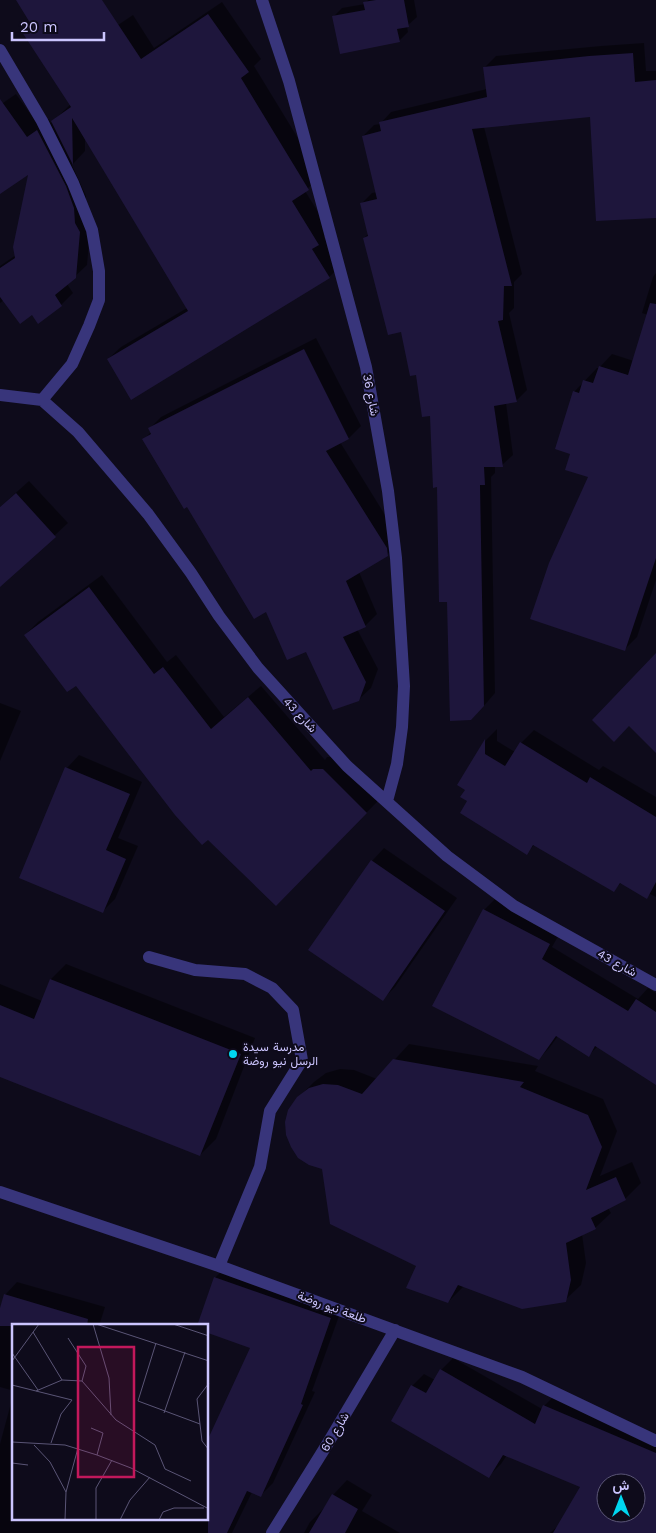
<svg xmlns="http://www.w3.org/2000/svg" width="656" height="1533" font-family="'Work Sans',Vazirmatn,sans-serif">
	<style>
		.shadow { fill: #0007; fill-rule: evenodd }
		.building { fill: #1e163c; fill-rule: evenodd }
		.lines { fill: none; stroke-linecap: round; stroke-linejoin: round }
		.minor { stroke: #38357b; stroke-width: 12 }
		.poi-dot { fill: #00d6f0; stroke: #0e0b1b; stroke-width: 2 }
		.labels { text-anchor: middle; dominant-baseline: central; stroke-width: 4; stroke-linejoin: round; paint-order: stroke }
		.street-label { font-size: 12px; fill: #ccc5ff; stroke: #0e0b1b }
		.poi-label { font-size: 12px; fill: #ccc5ff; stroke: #0e0b1b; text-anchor: start }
		.inset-road { fill: none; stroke: #5a5576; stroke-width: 1 }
		.view { fill: #c2185b; fill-opacity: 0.15; stroke: #c2185b; stroke-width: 2.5 }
		.inset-edge { fill: none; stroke: #ccc5ff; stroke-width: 2.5 }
	</style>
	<rect width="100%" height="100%" fill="#0e0b1b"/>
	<path class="shadow" d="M368,0H414L417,17L407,26L408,32L399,41L333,17L342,8L365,4Z
		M222,2L261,59L254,66L321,176L305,191L330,231L324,237L342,265L329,277L108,359L121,347L187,308L85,137V151L72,165L86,196V211L91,220L87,265L67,284L73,293L61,305L38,322L32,313L4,300L0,303V266L16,255L30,172L0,192V105L16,94L39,126L49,119L51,123L71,104L64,61L133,15L154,48Z
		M644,43L646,71H656V216L591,115L484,127L522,274L514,282V308L509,313L527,390L516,401L506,403L513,455L502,465L495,466V473L491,477L495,693L482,708L449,600L431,415L402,331L364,238L368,234L361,204L372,193L377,192L363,136L374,125L380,124L391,112L487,89L485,67L496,56L601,46Z
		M656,273V580L637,637L624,650L589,477L572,453L574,392L597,368H599L612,354L634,361L648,315L642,313L653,277Z
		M316,338L361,426L349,438L340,442L398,536L399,542L387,555L359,572L377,614L365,626L357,629L378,669L371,688L358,700L267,610L188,505L144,439L151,432L149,429L161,417Z
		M29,481L68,523L0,586V507Z
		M102,575L167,662L176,655L224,717L261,686L325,760L327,757H336L379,800L276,904L76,684L25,635L38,622Z
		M0,703L21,711L0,761Z
		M497,729V741L515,752L521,743L534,730L599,770L603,766L656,797V897L650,894L647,897L622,882L613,891L535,844L527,853L468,801L466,789L458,784L486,740Z
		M79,755L142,782L118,838L138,846L115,899L103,911L67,768Z
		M384,848L457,898L395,987L383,999L372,861Z
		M495,899L560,933L552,947L638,999L648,988L656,993V1084L598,1046L589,1055L558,1036L550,1047L539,1059L484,910Z
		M66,964L255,1038L216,1139L200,1155L0,1076V984L42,1001L51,979Z
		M409,1044L538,1066L535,1071L603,1099L617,1131L600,1176L632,1162L641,1183L625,1199L608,1208L611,1213L595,1228L582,1234L586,1263L581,1285L565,1300L464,1286L448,1302L417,1266L323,1168L298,1098L314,1082L326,1073L340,1069L354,1070L377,1079Z
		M227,1265L343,1305L312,1391L315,1392L273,1483L261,1495L252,1492L232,1533H0V1444L14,1392V1519H208V1442L251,1347L208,1332L215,1278Z
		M17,1282L105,1307L99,1326H14V1391L0,1387V1312L5,1295Z
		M453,1358L542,1409L544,1406L556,1394L656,1436V1533H550L560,1524L582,1486L507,1455L501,1464L489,1476L412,1386L424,1374L435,1380L441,1370ZM606,1483H636V1513H606Z
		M347,1480L372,1495L362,1511L400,1533H304L310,1522L324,1508L333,1495Z"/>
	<path class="building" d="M16,0H102L141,59L208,14L249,72L241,78L309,190L292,201L319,245L312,249L330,278L131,400L107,359L188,311L72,118L73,165L51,121L71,107L22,32L32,26Z
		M376,0H404L409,27L397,29L400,42L340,54L332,16L365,10L363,2Z
		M633,53L635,82L656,80V218L596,221L590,117L472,129L512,286H504L503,320L498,321L517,402L494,406L503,467H484L485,485H480L484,706L471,720L450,721L447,602H439L437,487L433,488L430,416L422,417L416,375L410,376L401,332L388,335L363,238L368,236L360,203L377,199L362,136L381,131L379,122L487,97L483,67L589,56Z
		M0,99L27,137L37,130L66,186L74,208L75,223L80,232L76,278L55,295L62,306L38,324L32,315L20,324L0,297V268L15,258L13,247L28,175L0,194Z
		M650,303L656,304V558L625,651L530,619L549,563L588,477L565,470L570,454L555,449L573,391L579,393L583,380L593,383L599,366L628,375Z
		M304,349L349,439L326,451L387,548L388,556L346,581L366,627L343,637L366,682L359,701L333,710L306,652L287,660L266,612L254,619L187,507L184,509L142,439L151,434L148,428Z
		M16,493L56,537L0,587V507Z
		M89,587L154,674L163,667L211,729L248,697L311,771L313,769H323L367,813L276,906L208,840L202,845L175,815L76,686L67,692L24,635Z
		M656,653V753L629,726L614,742L592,720Z
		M485,739V754L505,766L520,742L587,783L590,777L656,817V882L647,899L620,883L614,892L533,845L527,855L460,813L467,801L460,797L465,790L457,785Z
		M65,767L130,794L106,850L126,859L103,913L19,878Z
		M371,860L445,911L383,1001L308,950Z
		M483,909L550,944L542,959L628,1011L636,999L656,1012V1085L595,1046L589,1057L556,1036L539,1060L432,1006Z
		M50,979L241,1054L200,1156L0,1077V1005L34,1019Z
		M393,1059L524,1082L520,1087L588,1115L602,1147L586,1190L616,1177L626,1200L591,1218L596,1229L566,1243L571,1280L566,1302L522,1309L458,1285L448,1303L406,1288L416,1266L330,1224L322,1169L309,1165L298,1158L291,1147L286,1135L285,1122L288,1110L297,1097L309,1088L323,1084L338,1085L362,1094Z
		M214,1277L331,1318L301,1404L303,1405L261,1497L247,1491L227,1533H208V1439L250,1348L208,1333V1326H197Z
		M4,1294L88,1319L87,1326H0V1308Z
		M440,1369L535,1424L543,1405L656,1453V1533H553L580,1487L503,1455L489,1478L391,1421L411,1385L426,1393ZM606,1483H636V1513H606Z
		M332,1494L358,1509L345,1533H309Z"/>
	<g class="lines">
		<path class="minor" d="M262,0L289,81L366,367L388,491L396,558L404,686L402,727L397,764L387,801
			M0,50L42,121L73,183L92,230L99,271V300L89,326L72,364L42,400
			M0,395L42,400L78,432L148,514L191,573L219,616L258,668L347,766L447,856L514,906L656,985
			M149,957L195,970L245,974L272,988L293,1010L302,1060L270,1111L260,1167L219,1266
			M0,1192L219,1266L522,1377L656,1441
			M272,1533L328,1443L395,1330"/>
	</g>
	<circle class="poi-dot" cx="233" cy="1054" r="5"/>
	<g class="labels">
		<g class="street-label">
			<text transform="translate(371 395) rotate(79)">شارع 36</text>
			<text transform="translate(300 715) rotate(47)">شارع 43</text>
			<text transform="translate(617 963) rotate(29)">شارع 43</text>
			<text transform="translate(332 1307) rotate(20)">طلعة نيو روضة</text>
			<text transform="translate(335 1432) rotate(-59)">شارع 60</text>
		</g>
		<g class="poi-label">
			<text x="243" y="1047">مدرسة سيدة<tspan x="243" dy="14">الرسل نيو روضة</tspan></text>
		</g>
	</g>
	<g transform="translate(12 1324)">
		<rect width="196" height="196" fill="#0e0b1b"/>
		<path class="inset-road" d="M81,0L97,54L99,91M84,0L197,37M161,0L197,12M21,8L50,56M56,14L74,42L70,57M144,19L126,77L188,100M0,29L26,66M0,37L27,0M197,59L185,75L190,117L197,126M0,61L60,76L49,90L39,119M24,67L50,56L70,57L104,96L143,121L153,145L179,157M152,89L173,28M79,104L91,109L85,131M0,118L53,121L85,131L119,144L197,185M22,121L38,138L54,168M0,139L16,141M53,196L54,168L66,124M84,196V164L100,136M108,196L118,176L138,153M147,196L151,188L162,184H192"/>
		<path class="view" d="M66,23H122V153H66Z"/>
		<rect width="196" height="196" class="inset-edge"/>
	</g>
	<g transform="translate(621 1498)"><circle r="24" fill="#0e0b1b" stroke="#5a5576"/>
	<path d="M0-4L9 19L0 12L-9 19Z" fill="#00d6f0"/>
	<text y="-8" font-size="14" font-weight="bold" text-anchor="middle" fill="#ccc5ff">ش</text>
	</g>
	<path d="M12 32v8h92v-8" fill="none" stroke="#ccc5ff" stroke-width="2.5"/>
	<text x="20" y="32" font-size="15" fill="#ccc5ff" stroke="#0e0b1b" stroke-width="4" paint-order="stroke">20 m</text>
</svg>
